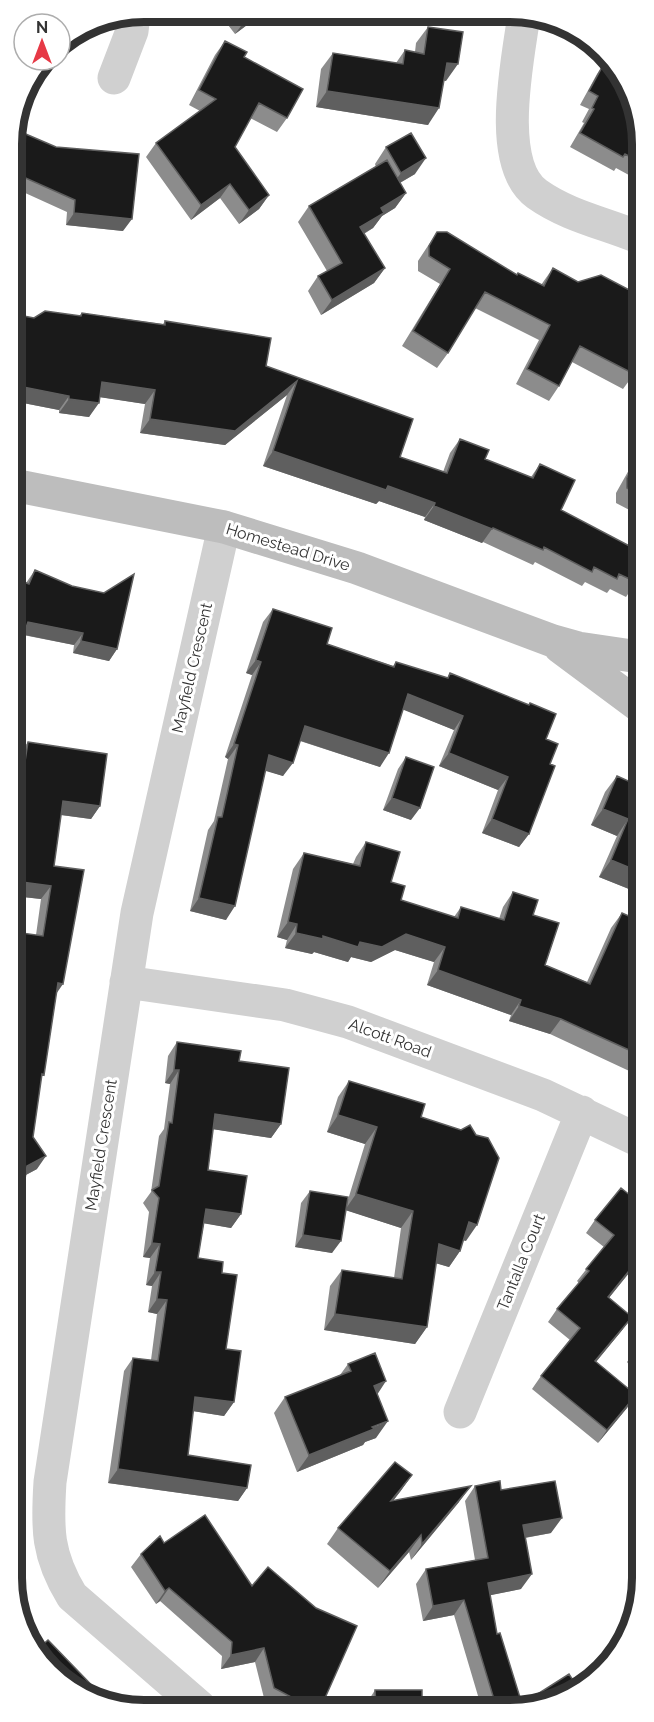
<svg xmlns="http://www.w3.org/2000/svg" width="654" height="1722" font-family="Raleway,sans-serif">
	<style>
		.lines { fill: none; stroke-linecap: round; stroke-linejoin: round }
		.street { stroke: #d0d0d0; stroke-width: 33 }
		.secondary { stroke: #bdbdbd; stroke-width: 33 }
		.wall { fill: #8c8c8c }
		.shaded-wall { fill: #5f5f5f }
		.building { fill: #1a1a1a; stroke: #5f5f5f; stroke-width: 1.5 }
		.labels { text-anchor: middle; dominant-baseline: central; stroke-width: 6; stroke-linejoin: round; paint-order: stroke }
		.street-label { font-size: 16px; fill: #333; stroke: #fff }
		.rim { fill: none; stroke: #333; stroke-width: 8 }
	</style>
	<rect width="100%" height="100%" fill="#fff"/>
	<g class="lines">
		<path class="street" d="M524,15C518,59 495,164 537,194C568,216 604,223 638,237
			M114,78L132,31L134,14
			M126,982L285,1005L348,1022L543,1095L640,1141
			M460,1412L582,1112
			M200,1707L72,1596C47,1555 47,1529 50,1482L137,913L224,527"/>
		<path class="secondary" d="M13,485L224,527L357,568L553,641L578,648L639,657
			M560,647L638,705"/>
	</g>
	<path class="wall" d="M218,12L263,13L235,34Z
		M428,27L446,81L444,80L428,125L316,107L321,69L333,53L396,63L405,50L415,52L416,43Z
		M225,41L244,57L287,118L277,132L250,118L235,147L269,195L259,209L239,224L220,198L191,220L146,157L156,143L200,111L189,105L215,55Z
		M606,60L638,110V180L616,168L614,171L570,147L584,123L582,122L589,109L580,105L597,74Z
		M12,135L123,231L66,225L67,212L12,187Z
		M386,147L415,174L400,183L406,193L395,208L382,216L373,228L364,234L385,268L374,283L321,315L308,291L318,276L327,271L298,222L309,206L376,167L375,164Z
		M437,232L517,275L541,285L553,268L578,282L633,291L636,286L634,374L623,389L572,362L559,386L549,401L516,384L539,340L475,308L448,353L437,368L402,346L440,284L418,271V261Z
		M82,313L163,324L165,321L266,366L413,419L400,457L443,472L450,453L460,439L485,459L531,477L540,464L561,510L636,582L626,597L610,589L607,593L585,582L582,586L535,562L533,565L483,542L482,543L424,520L425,517L379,501L376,504L263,466L287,395L225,445L140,433L145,404L100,397L89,417L59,413V410L13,401V314L34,318L80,315Z
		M639,452V515L616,503V493Z
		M35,570L117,649L109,661L73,653L74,645L23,635L26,583Z
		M273,609L327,644L393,666L396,662L447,678L450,673L546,739L550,764L529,834L519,847L482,833L498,790L439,766L454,730L403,709L380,767L300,741L283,776L265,770L226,920L190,911L208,830L214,821L228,759L225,757L252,675L246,673L263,622Z
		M28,742L100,806L91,819L61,815L54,866L56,994L41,1079L33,1137L37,1169L26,1175L36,935L41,899L14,896V785L18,755Z
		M406,757L411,820L383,810L398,769Z
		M617,776L637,785L639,784L640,891L639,893L599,877L617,836L591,825L605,792Z
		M366,842L391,882L401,900L454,917L461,907L499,919L503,907L513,892L533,915L545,965L587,982L611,928L622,913L629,1016L640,1021V1076L550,1034L509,1021L511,1015L427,985L434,962L395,950L371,962L351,957L348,962L314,952L312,954L285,948L287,940L277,937L293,869L304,853L353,864L356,857Z
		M177,1042L239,1061L281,1124L271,1138L213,1129L208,1170L241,1214L231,1228L204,1223L198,1258L222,1273L226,1349L234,1402L224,1416L193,1411L188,1455L247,1488L238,1501L108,1483L124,1371L133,1358L151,1360L157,1314L148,1312L152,1286L146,1285L150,1258L143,1257L149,1212L143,1203L151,1192L159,1136L164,1129L170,1084L165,1083L168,1056Z
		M349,1081L421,1117L466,1241L463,1240L460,1251L449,1267L436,1263L427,1327L415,1344L324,1330L330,1286L342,1270L394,1278L401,1228L346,1210L332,1253L295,1247L301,1203L310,1191L347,1203L365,1144L327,1132L338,1097Z
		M641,1204V1273L640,1274L633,1268L609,1298L623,1329L596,1362L636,1395L627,1408L598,1443L532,1389L541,1376L570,1340L548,1322L557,1309L579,1283L577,1281L604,1247L586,1233L595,1220Z
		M641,1345V1379L640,1380L627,1362L636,1349Z
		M348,1364L377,1394L376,1438L365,1442L363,1445L297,1472L274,1413L285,1397L340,1375Z
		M412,1475L393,1501L459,1502L411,1560L409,1552L378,1588L327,1544L338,1528Z
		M475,1486L501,1490L551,1533L525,1538L521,1589L490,1595L497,1634L522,1704L544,1706H481L454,1615L423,1621L416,1584L426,1569L475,1560L465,1501Z
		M164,1543L321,1707H274L265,1702L255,1662L221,1669L222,1656L160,1601L156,1604L131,1567L141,1554Z
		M375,1690L422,1706H365Z"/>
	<path class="shaded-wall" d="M256,13H263L235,34L244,22Z
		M600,49L603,51L605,54L598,53Z
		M447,63L458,64L446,81L435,79Z
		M327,91L439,108L428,125L316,107Z
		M426,158L415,174L389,189L401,173Z
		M230,184L220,198L191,220L201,205Z
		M406,193L395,208L382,216L373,228L349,242L360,227L381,208Z
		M269,195L259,209L239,224L249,210Z
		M74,213L132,219L123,231L66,225Z
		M385,268L374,283L321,315L332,300Z
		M297,381L287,395L225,445L140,433L150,419Z
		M102,382L155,390L145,404L92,396Z
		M13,385L69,396L59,410L13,401Z
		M69,399L99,403L89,417L59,413Z
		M273,451L388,486L435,503L425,517L379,501L376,504L263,466Z
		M434,506L492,529L482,543L424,520Z
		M28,622L83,633L74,645L20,634Z
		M14,636L22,639L14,650Z
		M81,641L117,649L109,661L73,653Z
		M256,660L261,662L252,675L246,673Z
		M408,694L463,716L454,730L399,708Z
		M305,726L389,753L380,767L295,739Z
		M234,744L238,745L228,759L225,757Z
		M449,753L508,777L498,790L439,766Z
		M269,755L293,763L283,776L259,769Z
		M392,798L420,808L411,820L383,810Z
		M63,801L100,806L91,819L54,814Z
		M603,809L628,819L617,836L591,825Z
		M492,819L529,834L519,847L482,833Z
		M611,860L640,872V891L639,893L599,877Z
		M14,881L51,886L41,899L14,896Z
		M199,898L235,906L226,920L190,911Z
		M288,922L297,924L287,940L277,937Z
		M296,933L360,942L406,934L445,947L434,962L395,950L371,962L351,957L348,962L314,952L312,954L285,948Z
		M438,970L521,1000L511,1015L427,985Z
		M58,983L63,984L54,997Z
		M519,1006L561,1019L550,1034L509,1021Z
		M174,1070H179L170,1084L165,1083Z
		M215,1114L281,1124L271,1138L205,1128Z
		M338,1115L377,1127L365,1144L327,1132Z
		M46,1156L37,1169L18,1179L27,1166Z
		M356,1194L413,1211L401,1228L345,1210Z
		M206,1209L241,1214L231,1228L196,1222Z
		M469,1222L477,1225L466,1241L457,1238Z
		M303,1235L341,1241L332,1253L295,1247Z
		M152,1243L160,1244L150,1258L143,1257Z
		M439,1244L460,1251L449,1267L428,1261Z
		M641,1256L633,1268L599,1310L608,1297Z
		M155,1272H161L152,1286L146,1285Z
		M157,1299L167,1300L157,1314L148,1312Z
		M335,1314L427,1327L415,1344L324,1330Z
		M632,1317L623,1329L586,1374L595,1361Z
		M386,1381L375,1398L374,1386Z
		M636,1395L627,1408L598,1443L607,1430Z
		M195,1397L234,1402L224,1416L186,1410Z
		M388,1421L376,1438L365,1442L363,1445L297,1472L309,1455Z
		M118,1469L247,1488L238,1501L108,1483Z
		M412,1475L400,1492L380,1517L391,1501Z
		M471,1486L459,1502L411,1560L422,1544Z
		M562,1518L551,1533L512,1540L523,1525Z
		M421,1535L409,1552L378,1588L390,1571Z
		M532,1574L521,1589L477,1598L488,1583Z
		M169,1588L160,1601L156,1604L165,1591Z
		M464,1600L454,1615L423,1621L433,1606Z
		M264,1648L255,1662L221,1669L231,1655Z"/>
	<path class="building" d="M236,13H256L244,22Z
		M428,27L463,32L458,64L447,63L439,108L327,91L333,53L403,64L405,50L424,54Z
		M225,41L247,52L244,57L303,89L287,118L259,103L235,147L269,195L249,210L230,184L201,205L156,143L216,99L199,90Z
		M606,60L610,62L638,110V161L625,154L623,157L580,133L594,109L592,108L598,96L589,91Z
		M14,129L56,147L139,154L132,219L74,213L75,200L12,172V135Z
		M411,133L426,158L401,173L386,147Z
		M387,160L406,193L381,208L384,213L360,227L385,268L332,300L318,276L342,263L309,206Z
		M437,232H447L517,275L518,273L544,286L553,268L578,282L601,275L633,292L636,286L638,287V366L634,374L580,346L559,386L527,369L550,325L485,292L448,353L413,331L450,269L429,256V246Z
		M45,311L81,316L82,313L165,325V321L271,338L266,366L413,419L400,457L447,473L460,439L489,450L485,459L533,478L540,464L575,480L561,510L639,551V577L636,582L619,574L617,579L594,567L592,572L544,547L543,550L493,528L492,529L434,506L435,503L388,486L386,490L273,451L297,381L235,431L150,419L155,390L102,382L99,403L69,399V396L13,385V314L34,318Z
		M639,456V494L627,488V478Z
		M35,570L72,586L104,593L134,574L117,649L81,641L83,633L28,622L22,639L14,636V578L29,584Z
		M273,609L332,628L327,644L394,667L396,662L448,678L450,673L529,705L530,703L556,714L546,739L558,744L550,764L555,766L529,834L492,819L508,777L449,753L463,716L408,694L389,753L305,726L293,763L269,755L235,906L199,898L218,817H222L238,745L234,744L261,662L256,660Z
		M28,742L107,754L100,806L63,801L54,866L84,870L63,984L58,983L44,1075L42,1074L33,1137L46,1156L27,1166L15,1244V932L43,936L51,886L14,881V820H16Z
		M406,757L434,767L420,808L392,798Z
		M617,776L637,785L639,784L640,872L611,860L628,819L603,809Z
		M366,842L400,852L391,882L405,886L401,900L458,918L461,907L504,920L513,892L538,900L533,915L559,923L545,965L590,984L622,913L640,921V990L629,1016L640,1021V1055L561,1019L519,1006L521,1000L438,970L445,947L406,934L382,947L360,942L358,947L323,936V939L296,933L297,924L288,922L304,853L360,866Z
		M177,1042L241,1051L239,1061L289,1068L281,1124L215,1114L208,1170L247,1176L241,1214L206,1209L198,1258L223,1262L222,1273L237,1275L226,1349L241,1351L234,1402L195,1397L188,1455L251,1465L247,1488L118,1469L133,1358L158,1361L167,1300L157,1299L161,1272H155L160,1244L152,1243L159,1198L152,1190L159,1186L169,1122L172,1123L179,1070H174Z
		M349,1081L425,1104L421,1117L461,1130L470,1125L476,1135L488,1138L499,1158L477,1225L469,1222L460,1251L439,1244L427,1327L335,1314L342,1270L402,1279L413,1211L356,1194L377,1127L338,1115Z
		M621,1188L641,1204V1256L608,1297L632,1317L595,1361L636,1395L607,1430L541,1376L580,1328L557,1309L589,1271L586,1269L614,1235L595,1220Z
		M310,1191L348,1197L341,1241L303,1235Z
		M15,1267L18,1268L16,1287Z
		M641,1345V1356L636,1349Z
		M375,1353L386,1381L374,1386L388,1421L372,1427L374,1429L309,1455L285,1397L351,1371L348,1364Z
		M395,1462L412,1475L391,1501L471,1486L422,1544L421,1535L390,1571L338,1528Z
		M500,1481L501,1490L555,1481L562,1518L523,1525L532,1574L488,1583L497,1634L500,1633L522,1704L569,1674L576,1685L544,1706H496L464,1600L433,1606L426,1569L488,1558L475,1486Z
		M205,1515L252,1586L268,1567L316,1608L357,1626L321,1707H310L274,1688L264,1648L231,1655L232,1642L169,1588L165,1591L141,1554L160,1536L164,1543Z
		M48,1640L107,1701L51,1671L38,1649Z
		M375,1690H422V1706H376Z"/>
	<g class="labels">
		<g class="street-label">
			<text transform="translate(288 547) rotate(17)">Homestead Drive</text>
			<text transform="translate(192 668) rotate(-77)">Mayfield Crescent</text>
			<text transform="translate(390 1038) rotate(20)">Alcott Road</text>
			<text transform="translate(101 1145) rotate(-81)">Mayfield Crescent</text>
			<text transform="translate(521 1262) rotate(-68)">Tantalla Court</text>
		</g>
	</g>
	<path d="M0 0H654V1722H0ZM144 22H510A122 122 0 0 1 632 144V1578A122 122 0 0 1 510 1700H144A122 122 0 0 1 22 1578V144A122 122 0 0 1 144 22Z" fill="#fff" fill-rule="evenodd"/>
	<path class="rim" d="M144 22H510A122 122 0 0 1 632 144V1578A122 122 0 0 1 510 1700H144A122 122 0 0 1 22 1578V144A122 122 0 0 1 144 22Z"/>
	<g transform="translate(42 42)"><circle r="28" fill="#ffffff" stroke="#adadad" stroke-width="1.5"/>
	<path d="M0-4.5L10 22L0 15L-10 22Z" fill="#e63946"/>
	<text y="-9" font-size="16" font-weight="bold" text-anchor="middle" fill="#333333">N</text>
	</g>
</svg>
